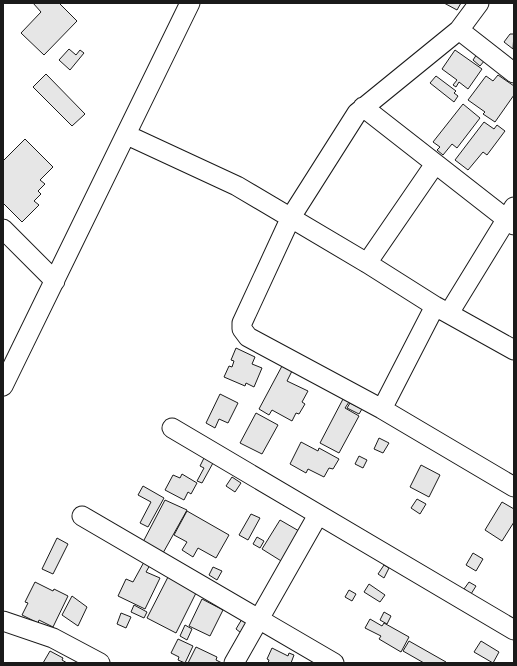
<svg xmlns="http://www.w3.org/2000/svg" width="517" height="666" font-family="Barlow,sans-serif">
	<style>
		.building { fill: #e6e6e6; stroke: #1a1a1a }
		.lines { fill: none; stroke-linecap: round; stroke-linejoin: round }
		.minor-casing { stroke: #1a1a1a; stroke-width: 21 }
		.minor { stroke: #fff; stroke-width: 19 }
	</style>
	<rect width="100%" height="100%" fill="#fff"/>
	<path class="building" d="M59,3L77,21L44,55L21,33L41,12L33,3Z
		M444,3H461L457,10Z
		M510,34H514L513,49L504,42Z
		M69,49L76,55L80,50L84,53L70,70L59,60Z
		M455,50L482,69L468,89L459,82L456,87L453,85L457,80L442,69Z
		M477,54L485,60L480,66L473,60Z
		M46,74L85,114L72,126L33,87Z
		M498,75L514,86V95L495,122L483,114L485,112L468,100L486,76L493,81Z
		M436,76L456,91L454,93L458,96L454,102L430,83Z
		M463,104L480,118L457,148L452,144L443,155L437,150L440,147L433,142Z
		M484,122L494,129L497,125L505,131L487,155L483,152L468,170L455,160Z
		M25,139L53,167L40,180L45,184L38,191L41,194L34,201L39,205L22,222L3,203V161Z
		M236,348L255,357L252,364L262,368L254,387L246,383L245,386L224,377L229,366L232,367L234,361L231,360Z
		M282,366L292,371L287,381L308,391L302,402L305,404L299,414L296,413L292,421L272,410L269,415L259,409Z
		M220,394L238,403L228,423L219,419L215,428L206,423Z
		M343,399L349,402L345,408L359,416L339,453L320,443Z
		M350,403L362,409L359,414L347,408Z
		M256,413L278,425L262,454L240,443Z
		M379,438L389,443L383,453L374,449Z
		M301,442L318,451L319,448L339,459L333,469L329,468L324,477L308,469L306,473L290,464Z
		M359,456L367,460L363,468L355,464Z
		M204,458L213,463L202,483L197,481L204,468L200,466Z
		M421,465L440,475L429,497L410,487Z
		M182,474L197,483L191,494L188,492L184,500L165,490L173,475L180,478Z
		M232,477L241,483L235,492L226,486Z
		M143,486L164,498L148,527L140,523L151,502L138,495Z
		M417,499L426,504L420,514L411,508Z
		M165,500L187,510L163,553L143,542Z
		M502,502L514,509V522L502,541L485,530Z
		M187,511L229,535L216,558L198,548L193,557L182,550L187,542L174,535Z
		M251,514L260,518L248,540L239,535Z
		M280,520L299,531L286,564L262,549Z
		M257,537L264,541L260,548L253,544Z
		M57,538L68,544L53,574L42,569Z
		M473,553L483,559L476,571L466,565Z
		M144,562L150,565L146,572L160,578L145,609L118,596L126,579L133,582Z
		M384,565L389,568L384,578L378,574Z
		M213,567L222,571L217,580L209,575Z
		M168,577L197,591L176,633L147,618Z
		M35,582L53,591L54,589L68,596L53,627L39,620L38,623L22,615L28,603L25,602Z
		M469,582L476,586L471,594L464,589Z
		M369,584L385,595L380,602L364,592Z
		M349,590L356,594L352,601L345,597Z
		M72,596L87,607L78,626L62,615Z
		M202,599L223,610L210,636L189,626Z
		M134,605L147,612L144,618L131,612Z
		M384,612L391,616L387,624L380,620Z
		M121,613L131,617L126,628L117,624Z
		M242,619L252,625L245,636L236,629Z
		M370,619L382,626L384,623L409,637L401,652L379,639L381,636L365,628Z
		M185,625L192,629L187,640L180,636Z
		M178,639L193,646L185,663L178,660L179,657L171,653Z
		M409,641L446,662V663H424L403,651Z
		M481,641L499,652L493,663L474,652Z
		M196,647L217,657L216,660L222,663H188Z
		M272,648L288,656L289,653L294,655L291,663H268L269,660L267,659Z
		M50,651L63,658L62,660L67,663H43Z"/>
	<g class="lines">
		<defs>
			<path id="minor" d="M479,3L459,30L514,73
				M459,30L357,113L291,217L242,323V329L248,337L382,409L514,487
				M363,107L514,225
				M127,135L237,186L367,263L435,306L514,350
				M3,229L55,281
				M367,263L435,164
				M449,313L514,207
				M3,386L190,3
				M382,409L435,306
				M172,428L514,630
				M82,516L334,663
				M3,621L53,638L100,663
				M234,663L318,515"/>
		</defs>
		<use href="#minor" class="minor-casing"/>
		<use href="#minor" class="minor"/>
	</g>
	<rect width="517" height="666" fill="none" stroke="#1a1a1a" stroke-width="8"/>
</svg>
